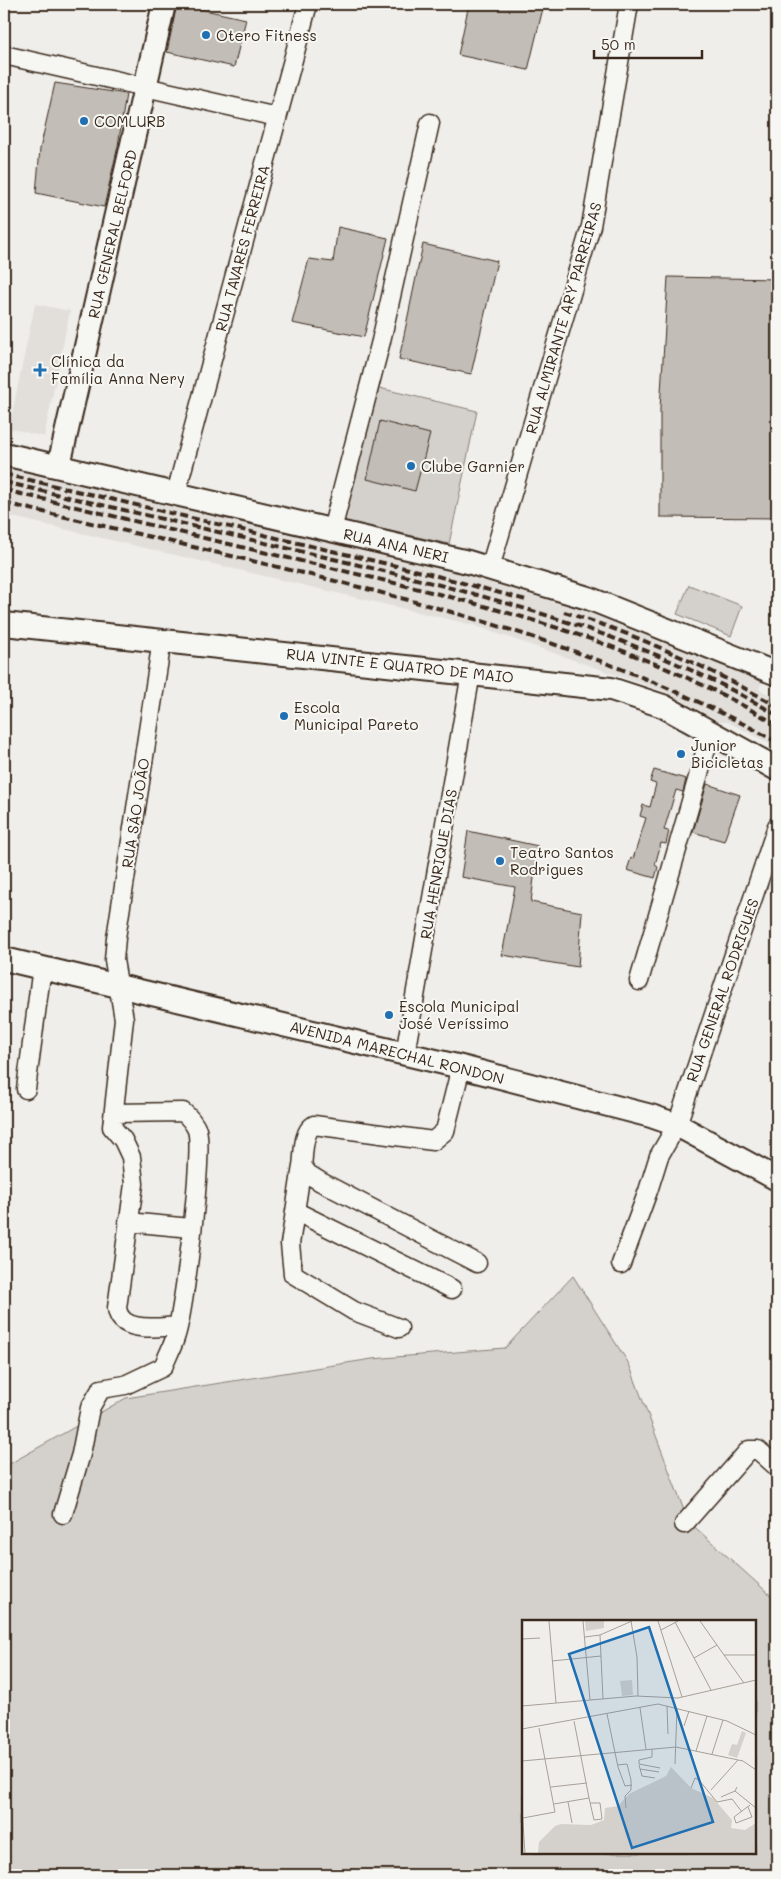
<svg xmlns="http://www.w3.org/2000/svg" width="781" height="1879" font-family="Mali,sans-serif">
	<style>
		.built { fill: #e2dfdb }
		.green { fill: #d4d1cc; stroke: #887e75; fill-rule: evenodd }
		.building { fill: #c2bdb7; stroke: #3b2a1e }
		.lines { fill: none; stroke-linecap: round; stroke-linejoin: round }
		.minor-casing { stroke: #3b2a1e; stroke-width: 21 }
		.major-casing { stroke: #3b2a1e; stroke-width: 26 }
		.minor { stroke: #f6f6f2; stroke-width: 18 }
		.major { stroke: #f6f6f2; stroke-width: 22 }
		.rail { stroke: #3b2a1e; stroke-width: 4; stroke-dasharray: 8 4; stroke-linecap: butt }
		.path-bridge { stroke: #3b2a1e; stroke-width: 2.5; stroke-dasharray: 4 4; stroke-linecap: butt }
		.poi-dot { fill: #1f6fb2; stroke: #f6f6f2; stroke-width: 2 }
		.labels { text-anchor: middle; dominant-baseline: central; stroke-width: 4; stroke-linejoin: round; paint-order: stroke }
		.poi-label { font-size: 15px; fill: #3b2a1e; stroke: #f6f6f2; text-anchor: start }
		.street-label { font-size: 15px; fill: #3b2a1e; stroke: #f6f6f2 }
		.inset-road { fill: none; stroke: #a7a098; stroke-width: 1 }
		.view { fill: #1f6fb2; fill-opacity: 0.15; stroke: #1f6fb2; stroke-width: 2.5 }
		.inset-edge { fill: none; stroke: #3b2a1e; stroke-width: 2.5 }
	</style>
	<rect width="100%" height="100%" fill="#efeeea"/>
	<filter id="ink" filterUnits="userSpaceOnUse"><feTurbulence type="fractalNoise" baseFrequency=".02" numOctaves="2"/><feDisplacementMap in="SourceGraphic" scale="10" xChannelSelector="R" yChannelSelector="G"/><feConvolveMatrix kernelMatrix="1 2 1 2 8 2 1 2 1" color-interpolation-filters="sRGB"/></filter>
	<g filter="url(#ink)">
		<path class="built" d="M35,304L70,311L44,437L9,428Z
			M4,466L442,568L587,612L762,682L759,689L777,699V747L728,722H721L665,692L473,625L4,515Z"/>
		<path class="green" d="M375,387L477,411L449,544L344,521Z
			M689,585L742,606L731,636L677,614Z
			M573,1276L629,1364L688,1521L777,1601V1875H4V1467L126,1398L372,1359L505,1348ZM524,1622H755V1853H524Z"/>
		<path class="building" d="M177,4L246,19L234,67L167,52Z
			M469,4H544L528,70L458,55Z
			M55,83L126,94L118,146L104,207L36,193L40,149Z
			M338,227L388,238L364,337L292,323L309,259L333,262Z
			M423,244L497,261L471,374L399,359Z
			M668,277L777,279V518L660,517V409Z
			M380,421L430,434L415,491L367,479Z
			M654,770L686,779L683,792L676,790L664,830L669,831L666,844L661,843L655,865L658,867L655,878L627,870L631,858L633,859L646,818L640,816L643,805L650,807L656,784L650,782Z
			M707,784L740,795L724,841L693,832Z
			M468,831L538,846L531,902L582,912L578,967L502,955L515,887L461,877Z"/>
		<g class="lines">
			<defs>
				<path id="minor" d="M4,55L277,117
					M176,493L308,4
					M332,530L381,341L430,123
					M490,568L591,226L629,4
					M162,640L116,938L114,960L124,1019L112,1127L123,1140L131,1157L134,1184L117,1308C120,1334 158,1327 178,1326
					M639,981L711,732
					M405,1054L471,673
					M461,1067L445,1131L433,1141L314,1125C302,1132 304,1154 302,1166L308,1174L321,1182L477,1263
					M26,1089L42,967
					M302,1166L290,1244L293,1274L354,1311L399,1328
					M295,1211L452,1289
					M128,1222L191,1228
					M621,1264L648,1191L659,1156L677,1125L777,826
					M63,1514L81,1454L90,1408L101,1389L125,1385L163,1367C167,1357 173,1346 176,1335C184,1309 204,1152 197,1130C194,1123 189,1117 183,1112L114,1113
					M684,1524L749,1450H758L777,1467"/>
				<path id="major" d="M4,454L468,562L588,598L777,674
					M59,465L164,4
					M4,624L611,689L663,706L777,769
					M4,959L461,1067L651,1116L677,1125L777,1179"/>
			</defs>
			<use href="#minor" class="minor-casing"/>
			<use href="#major" class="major-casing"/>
			<use href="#minor" class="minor"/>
			<use href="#major" class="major"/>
			<path class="rail" d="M4,474L426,573L526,600
				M4,482C111,507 218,532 325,557C482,594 637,632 777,715
				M4,490C103,513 202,538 301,561C465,599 631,637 777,725
				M4,503C97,524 189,546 282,568C453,609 623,656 777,742
				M564,612C639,635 709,668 777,706"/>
			<path class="path-bridge" d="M777,741L774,749L777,751"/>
		</g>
	</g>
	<g class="poi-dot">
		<circle cx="206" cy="35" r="5"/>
		<circle cx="84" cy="121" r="5"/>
		<path d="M37.5 362.5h5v5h5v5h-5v5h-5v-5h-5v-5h5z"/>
		<circle cx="411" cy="466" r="5"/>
		<circle cx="284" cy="716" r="5"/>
		<circle cx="681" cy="754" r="5"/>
		<circle cx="500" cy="861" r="5"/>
		<circle cx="389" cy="1015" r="5"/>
	</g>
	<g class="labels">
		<g class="poi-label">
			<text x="216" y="35">Otero Fitness</text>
			<text x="94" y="121">COMLURB</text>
			<text x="51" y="361">Clínica da<tspan x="51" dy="17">Família Anna Nery</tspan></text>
			<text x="421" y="466">Clube Garnier</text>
			<text x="294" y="707">Escola<tspan x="294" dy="17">Municipal Pareto</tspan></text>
			<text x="691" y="745">Junior<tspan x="691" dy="17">Bicicletas</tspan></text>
			<text x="510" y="852">Teatro Santos<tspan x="510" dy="17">Rodrigues</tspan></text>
			<text x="399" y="1006">Escola Municipal<tspan x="399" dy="17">José Veríssimo</tspan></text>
		</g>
		<g class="street-label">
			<text transform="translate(112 234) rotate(-77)">RUA GENERAL BELFORD</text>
			<text transform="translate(242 248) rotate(-75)">RUA TAVARES FERREIRA</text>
			<text transform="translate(563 318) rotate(-74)">RUA ALMIRANTE ARY PARREIRAS</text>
			<text transform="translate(396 545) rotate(13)">RUA ANA NERI</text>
			<text transform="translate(400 665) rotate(6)">RUA VINTE E QUATRO DE MAIO</text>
			<text transform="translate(135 813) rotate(-81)">RUA SÃO JOÃO</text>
			<text transform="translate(438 864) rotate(-80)">RUA HENRIQUE DIAS</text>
			<text transform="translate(722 990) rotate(-71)">RUA GENERAL RODRIGUES</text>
			<text transform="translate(397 1052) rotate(14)">AVENIDA MARECHAL RONDON</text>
		</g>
	</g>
	<g transform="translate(522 1620)">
		<rect width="234" height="234" fill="#efeeea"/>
		<path d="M63,1H82V8L64,11ZM110,60L111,75L100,76L98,61ZM220,111L224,113L215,138L206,135L210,124L215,125ZM149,147L169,168L191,178L210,200L209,208L223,210L234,203V233H16L17,222L33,206L39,204L69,205L82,200L83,188L96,186L107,174L144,156Z" fill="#d4d1cc"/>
		<path class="inset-road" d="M27,1L34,83M61,1L68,80M109,1L115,37L116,76M136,1L160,77M178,1L202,35H234M153,2L189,70M139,10L156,1M78,15L81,79M63,17L78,15L110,1M0,19L18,18M202,35L222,63M172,38L195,25M30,41L79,36M0,86L114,76L156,78L234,60M145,86L146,114M118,88L124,129M85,94L96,147L103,166L110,165M52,101L67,178L72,200L80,199L78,183H68M162,106L167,91M0,109L136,84L205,101L234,115M130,129V137L117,140V144L138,148M174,131L185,96M190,134L201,100M0,141L154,127L221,141L234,150M153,144L155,88M96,145L105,144L109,160V170L103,176L104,188M117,145L120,156L133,158M118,149L137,152M29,167L65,163M169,168L173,158L177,160L195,182L210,179L220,192M189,170L216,140M213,171L234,188M199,177L213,171L215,167M46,182L50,203M32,184L67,178M226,187L230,197L214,203L212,197L228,185M0,188L3,233M1,198L33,192L17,108"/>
		<path class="view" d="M127,7L191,202L110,228L47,34Z"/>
		<rect width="234" height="234" class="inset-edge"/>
	</g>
	<rect width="781" height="1879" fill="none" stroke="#f6f6f2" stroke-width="20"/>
	<rect x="10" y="10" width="761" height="1859" fill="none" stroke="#3b2a1e" stroke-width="2" filter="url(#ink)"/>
	<path d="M594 50v8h108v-8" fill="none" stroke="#3b2a1e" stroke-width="2.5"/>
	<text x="601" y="50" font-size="15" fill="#3b2a1e" stroke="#f6f6f2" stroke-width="4" paint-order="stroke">50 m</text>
</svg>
